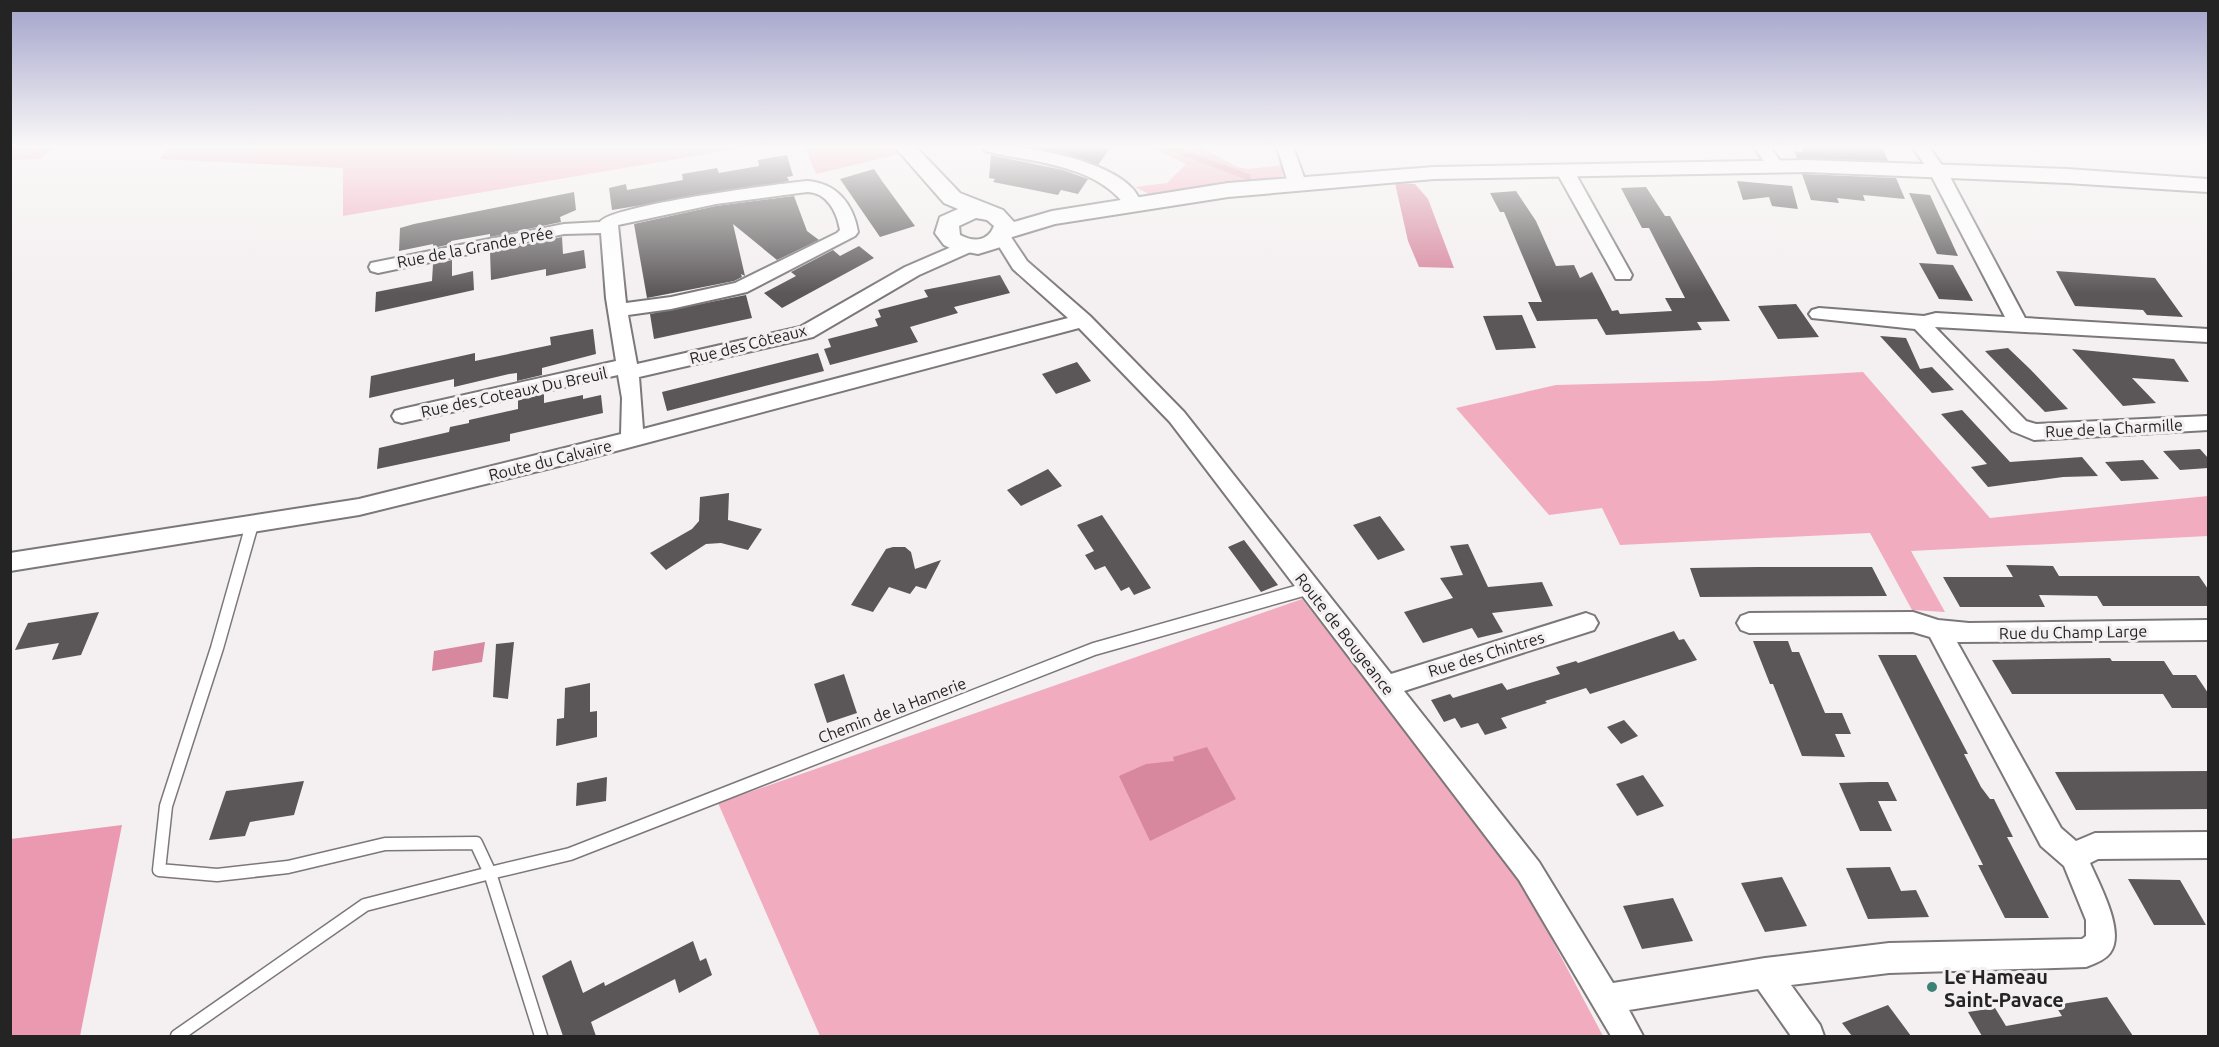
<svg xmlns="http://www.w3.org/2000/svg" width="2219" height="1047" font-family="Ubuntu,sans-serif">
	<style>
		.green { fill: #f2acbf }
		.forest { fill: #eb99b0 }
		.water { fill: #d7879e }
		.lines { fill: none; stroke-linecap: round; stroke-linejoin: round }
		.stream { stroke: #d7879e; stroke-width: 6 }
		.building { fill: #5b5758 }
		.service-far1-casing { stroke: #7c7879; stroke-width: 11 }
		.service-casing { stroke: #7c7879; stroke-width: 15 }
		.minor-casing { stroke: #7c7879; stroke-width: 4 }
		.tertiary-casing { stroke: #7c7879; stroke-width: 4 }
		.service-far1 { stroke: #fff; stroke-width: 9 }
		.service { stroke: #fff; stroke-width: 12 }
		.minor { fill: #fff; fill-rule: evenodd }
		.tertiary { fill: #fff; fill-rule: evenodd }
		.poi-dot { fill: #3d8176; stroke: #f4eff0; stroke-width: 2 }
		.labels { text-anchor: middle; dominant-baseline: central; stroke-width: 6; stroke-linejoin: round; paint-order: stroke }
		.street-label { font-size: 16px; fill: #252424; stroke: #f4eff0 }
		.near-poi-label { font-size: 20px; font-weight: bold; fill: #252424; stroke: #f4eff0; text-anchor: start }
	</style>
	<rect width="100%" height="100%" fill="#f4eff0"/>
	<path class="green" d="M10,147H53L40,159L11,160Z
		M169,147H747L343,216V168L160,159Z
		M805,147H892L899,154L816,174Z
		M1152,147H1201L1237,167L1248,169L1282,165L1283,174L1279,181L1166,197L1151,195L1135,187L1167,183L1186,164Z
		M1863,372L1990,518L2208,496V536L1911,551L1945,612L1912,610L1870,533L1620,545L1602,508L1549,515L1456,408L1556,385L1710,381Z
		M1302,599L1516,872L1603,1036H820L718,803Z"/>
	<path class="forest" d="M122,825L80,1036H11V839Z"/>
	<path class="water" d="M1395,183L1415,184L1428,199L1454,268L1419,267L1408,241Z
		M485,642L482,662L432,671L434,651Z
		M1207,747L1236,799L1150,841L1119,776L1146,764L1174,761L1173,757Z"/>
	<g class="lines">
		<path class="stream" d="M1168,147L1248,177"/>
	</g>
	<path class="building" d="M1027,147H1111L1098,165L1063,153Z
		M1801,147H1882L1888,161L1797,158L1794,151L1803,152Z
		M787,155L793,176L787,177L789,181L612,210L609,188L626,184L627,190L683,180L682,174L717,168L719,173L759,166L758,160Z
		M991,155L1063,170L1088,179L1078,194L1061,190L1058,195L993,182L995,179L989,178Z
		M874,169L882,181L915,226L880,237L840,179Z
		M1802,174L1896,178L1905,199L1863,195L1865,201L1837,198L1839,203L1811,200Z
		M1737,181L1792,186L1798,209L1772,206L1769,197L1743,200Z
		M1646,187L1665,216H1670L1730,321L1697,322L1702,330L1606,335L1597,319L1537,321L1528,302H1542L1504,212H1500L1490,193L1516,191L1536,221L1556,266L1574,265L1580,278L1592,272L1612,311L1618,310L1620,314L1672,311L1665,298H1685L1649,228H1642L1621,188Z
		M574,192L576,210L560,217L561,222L490,237V234L451,241V244L433,248V244L399,251L400,228L414,224Z
		M1909,193L1930,195L1958,256L1937,254Z
		M794,196L807,231L819,240L777,260L733,224L745,276L741,274L742,277L734,281L647,298L634,224L716,206Z
		M562,237L563,254L584,250L586,268L546,276V269L491,280L490,252Z
		M859,246L874,258L782,308L764,293L796,276L791,272L833,250L840,256Z
		M452,260V276L473,271L474,290L375,312L376,292L432,281L433,264Z
		M1919,263L1953,265L1973,301L1939,299Z
		M2056,271L2155,278L2183,317L2147,315L2143,310L2075,306Z
		M1000,275L1010,293L954,307L958,313L910,327L918,342L830,365L824,349L831,347L828,339L878,326L875,319L881,317L878,310L928,297L924,290Z
		M746,295L752,318L654,339L650,314Z
		M1796,304L1819,337L1778,339L1758,306Z
		M1522,315L1536,348L1496,350L1483,316Z
		M593,329L596,354L542,368V375L517,381V373L509,374L454,387V379L369,398L371,376L475,353V361L551,345L550,337Z
		M1880,336L1906,338L1920,369L1932,367L1954,390L1932,393Z
		M2008,348L2030,369L2068,409L2045,412L1985,351Z
		M2072,349L2174,359L2189,382L2132,378L2156,403L2123,406Z
		M818,353L824,371L667,411L662,392Z
		M1077,362L1091,381L1056,394L1042,374Z
		M544,394V403L583,395V399L601,395L603,413L510,434V441L377,469L379,448L449,432L450,427L469,423V420L518,409V400Z
		M1962,410L2010,462L2082,457L2098,476L2063,477L1988,487L1971,467L1987,464L1941,414Z
		M2200,449L2208,458V468L2180,470L2163,451Z
		M2143,460L2159,479L2121,481L2105,462Z
		M1048,469L1062,486L1021,506L1007,490Z
		M729,493L728,520L762,529L748,550L721,543L706,544L666,570L650,553L692,529L699,521L700,497Z
		M1102,515L1151,588L1134,595L1129,587L1121,591L1105,566L1095,570L1085,555L1094,551L1077,525Z
		M1380,516L1405,550L1378,560L1353,525Z
		M1244,540L1278,585L1261,592L1228,547Z
		M1468,544L1488,587L1542,582L1553,606L1492,613L1503,632L1478,638L1472,628L1423,643L1404,612L1453,598L1440,578L1463,575L1450,546Z
		M893,547H905L911,552L915,569L941,560L926,589L916,586L910,594L889,587L873,612L851,605L886,549Z
		M2006,565L2053,566L2059,576H2199L2208,589V606H2103L2097,596L2039,595L2045,607H1960L1943,577H2013Z
		M1757,567H1872L1887,596L1700,597L1690,568Z
		M99,612L81,655L52,660L59,643L15,650L28,623Z
		M1674,631L1679,640L1684,639L1697,660L1590,694L1586,688L1545,701L1547,703L1501,718L1507,728L1485,735L1478,723L1461,728L1455,718L1444,722L1431,700L1450,694L1453,698L1502,683L1507,690L1560,674L1556,667L1576,661L1578,663Z
		M1753,641H1788L1792,652H1799L1825,713H1842L1851,734H1835L1845,757L1802,756L1773,684H1770Z
		M514,642L508,699L493,697L496,644Z
		M1878,655H1916L1968,754H1964L1981,787L1990,799H1994L2013,837H2007L2049,918H2005L1978,865H1983Z
		M2110,658L2112,661H2164L2173,675H2196L2208,693V708H2172L2163,694H2012L1992,660Z
		M844,674L857,713L827,723L814,684Z
		M590,683V712L597,711V737L556,746L557,719L564,718L565,688Z
		M1624,720L1638,736L1621,744L1607,727Z
		M2208,771V809L2076,810L2055,772Z
		M1643,775L1664,806L1637,816L1616,784Z
		M607,777L606,801L576,806L577,783Z
		M304,781L294,815L250,822L245,836L209,840L226,791Z
		M1870,782H1888L1897,801H1878L1892,831H1860L1839,783Z
		M1890,867L1901,891L1916,890L1929,917L1868,919L1846,868Z
		M1782,877L1807,926L1765,932L1741,883Z
		M2128,879L2180,880L2206,925H2154Z
		M1673,898L1693,941L1642,949L1623,906Z
		M693,941L700,961L706,958L712,975L679,993L675,979L591,1022L596,1036H563L542,976L571,960L583,993L604,982L605,986Z
		M2107,997L2133,1036H1982L1968,1012L1995,1008L2006,1026L2062,1016L2055,1005Z
		M1888,1005L1911,1036H1852L1842,1023Z"/>
	<g class="lines">
		<defs>
			<path id="service-far1" d="M251,530L252,525"/>
			<path id="service" d="M177,1036L365,905L490,873L476,843L385,844L288,867L217,875L159,870L166,806L217,648L251,528
				M541,1036L490,873L570,854L1094,649L1310,588"/>
			<path id="minor" d="M983,147C1021,143 1106,159 1133,189C1137,194 1140,200 1143,205L1140,209H1128C1097,164 1034,163 985,151Z
				M1277,147H1293L1306,183L1303,187H1291L1288,183Z
				M1754,147H1770L1784,166L1782,170H1770Z
				M1913,147H1929L1949,175L2025,318L2208,329V342L1935,327L2026,421L2036,424L2208,416V430L2034,440L2012,431L1915,329L1812,318L1809,314L1812,310L1819,308L1924,316L1936,313L2005,317L1931,175Z
				M1565,166L1574,171L1632,275L1630,279H1616L1614,275L1556,171Z
				M807,181C836,183 853,203 858,232L855,236L747,292L671,309L628,315L637,364L800,327L905,267L963,242H975L978,246L975,250L919,275L813,337L639,377L643,429L1068,318L1013,269L992,235L1001,229L1007,231L1027,261L1090,316L1184,412L1391,674L1586,613L1594,616L1598,623L1594,630L1404,691L1539,862L1613,983L1765,958L1889,943L2082,939L2086,936V920L2064,866L2041,846L1930,637L1913,632L1749,633L1741,630L1737,623L1741,616L1749,613L1913,612L1938,620L1969,623L2208,620V640L1957,642L2061,828L2076,841L2095,833L2208,832V858L2098,859L2090,863C2099,884 2126,932 2110,953C2105,960 2094,964 2086,967L1889,973L1791,985L1820,1025L1824,1036H1791L1758,989L1629,1010L1643,1036H1611L1519,880L1170,422L1079,328L563,465L359,515L10,571V553L359,499L621,434L622,398L618,375L402,423L395,421L392,416L395,411L402,409L616,361L606,298L601,233L564,234L378,273L371,271L369,267L371,263L564,224L600,222C612,205 778,184 807,181ZM807,192C827,192 837,212 840,230L837,233L735,283L671,297L626,303L618,225L716,204Z"/>
			<path id="tertiary" d="M895,147H916L960,193L1003,210L1014,222L1052,211L1228,183L1434,167L1807,160L2067,169L2208,179V192L2067,183L1807,172L1434,179L1228,197L1055,224L1012,237L1004,246L978,254L952,249L944,245L935,233L940,217L958,209L944,203ZM976,218L987,220L994,226C988,242 973,242 960,235L959,226Z"/>
		</defs>
		<use href="#service-far1" class="service-far1-casing"/>
		<use href="#service" class="service-casing"/>
		<use href="#minor" class="minor-casing"/>
		<use href="#tertiary" class="tertiary-casing"/>
		<use href="#service-far1" class="service-far1"/>
		<use href="#service" class="service"/>
		<use href="#minor" class="minor"/>
		<use href="#tertiary" class="tertiary"/>
	</g>
	<linearGradient id="sky" x2="0" y2="1"><stop stop-color="#a1a2ca"/><stop offset="0.5" stop-color="#faf8f8"/><stop offset="1" stop-color="#faf8f8" stop-opacity="0"/></linearGradient>
	<rect width="2219" height="293" fill="url(#sky)"/>
	<circle class="poi-dot" cx="1932" cy="987" r="6"/>
	<g class="labels">
		<g class="street-label">
			<text transform="translate(475 247) rotate(-11)">Rue de la Grande Prée</text>
			<text transform="translate(748 344) rotate(-14)">Rue des Côteaux</text>
			<text transform="translate(514 392) rotate(-12)">Rue des Coteaux Du Breuil</text>
			<text transform="translate(2114 428) rotate(-3)">Rue de la Charmille</text>
			<text transform="translate(550 460) rotate(-14)">Route du Calvaire</text>
			<text transform="translate(2073 632) rotate(-1)">Rue du Champ Large</text>
			<text transform="translate(1345 634) rotate(52)">Route de Bougeance</text>
			<text transform="translate(1486 654) rotate(-17)">Rue des Chintres</text>
			<text transform="translate(892 710) rotate(-21)">Chemin de la Hamerie</text>
		</g>
		<g class="near-poi-label">
			<text x="1944" y="976">Le Hameau<tspan x="1944" dy="23">Saint-Pavace</tspan></text>
		</g>
	</g>
	<rect width="2219" height="1047" fill="none" stroke="#252424" stroke-width="24"/>
</svg>
